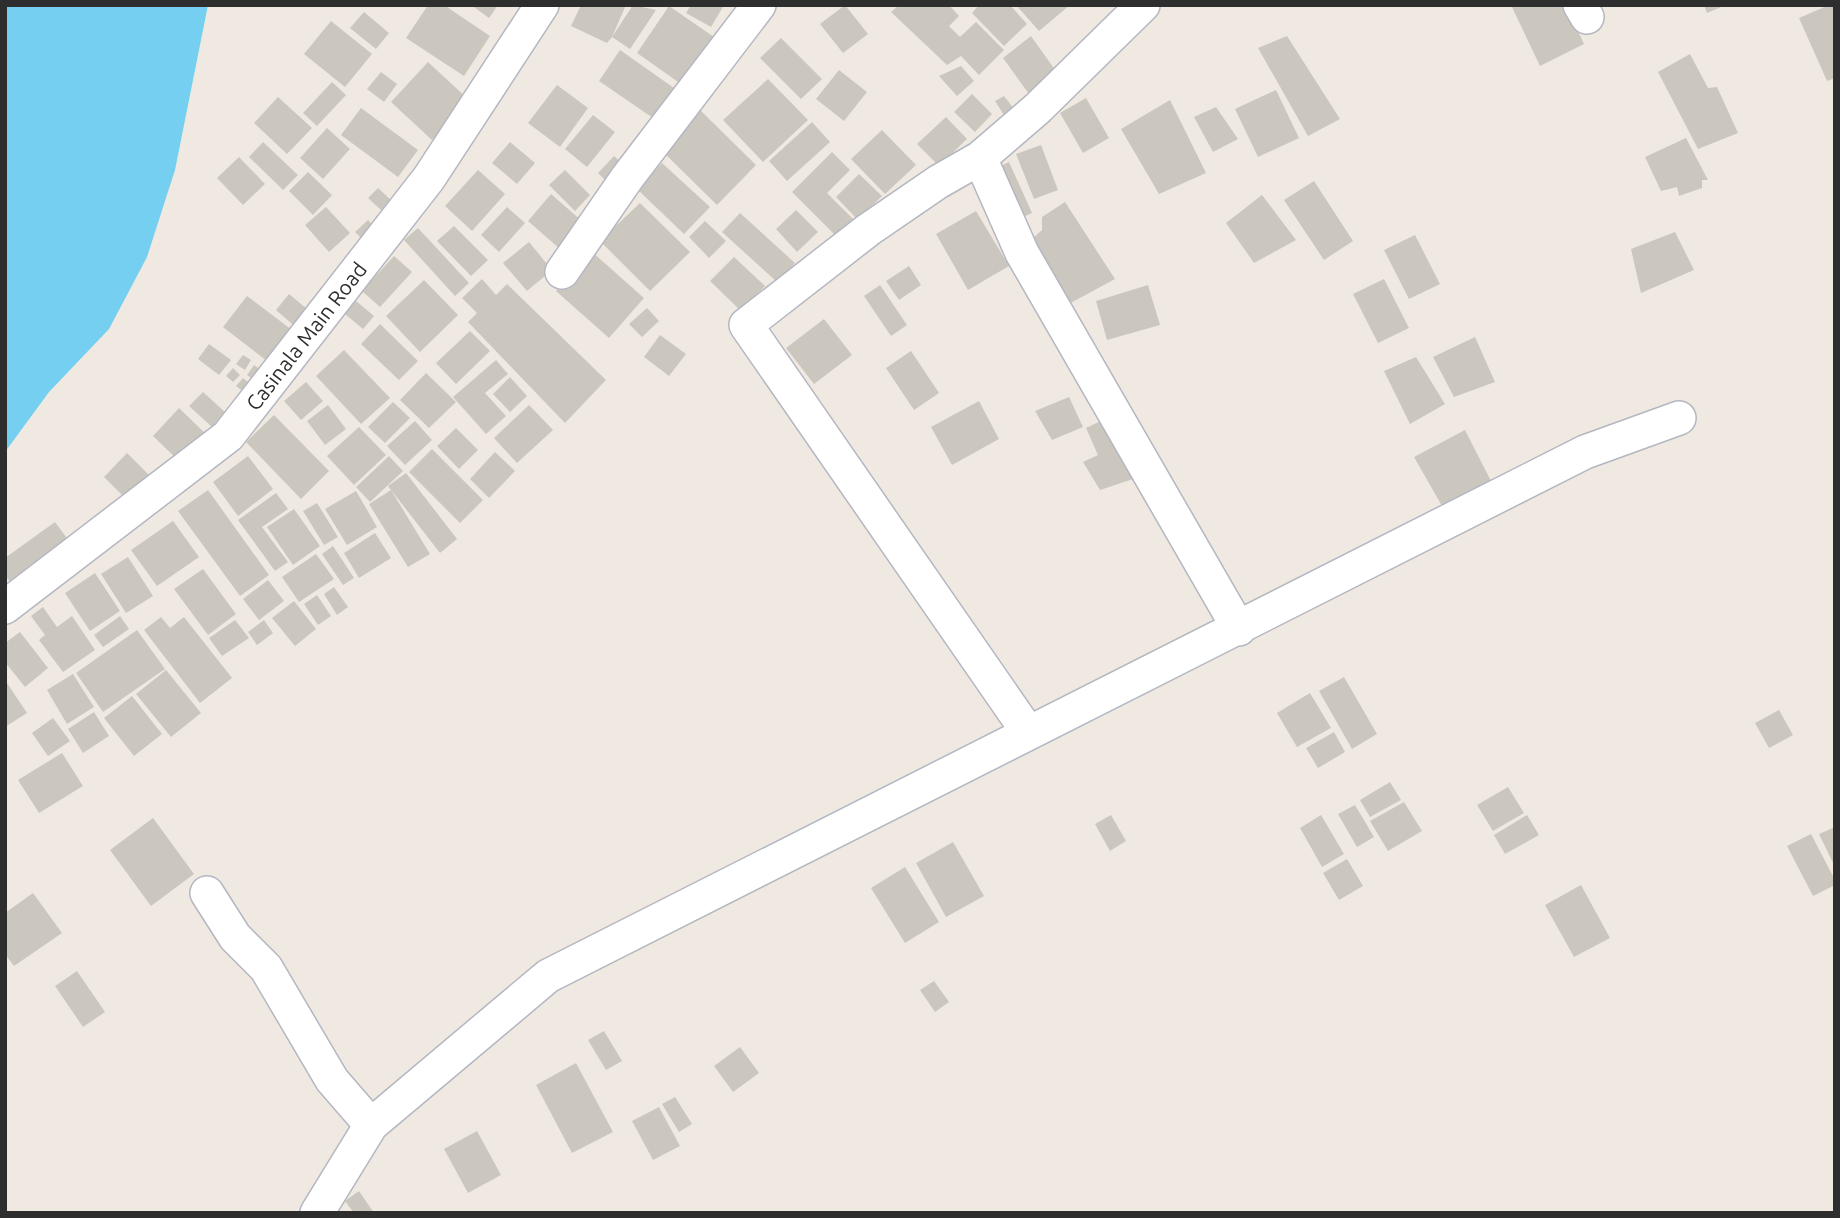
<svg xmlns="http://www.w3.org/2000/svg" width="1840" height="1218" font-family="Ubuntu,sans-serif">
	<style>
		.water { fill: #75cff0 }
		.building { fill: #cbc7bf }
		.lines { fill: none; stroke-linecap: round; stroke-linejoin: round }
		.street-casing { stroke: #b4b7c1; stroke-width: 36 }
		.street { stroke: #fff; stroke-width: 33 }
		.labels { text-anchor: middle; dominant-baseline: central; stroke-width: 6; stroke-linejoin: round; paint-order: stroke }
		.street-label { font-size: 21px; fill: #2e2e2e; stroke: #fff }
	</style>
	<rect width="100%" height="100%" fill="#efe9e1"/>
	<path class="water" d="M5,5H208L175,170L147,257L109,329L49,392L5,452Z"/>
	<path class="building" d="M428,5H444L490,36L464,76L406,38Z
		M471,5H498L489,18Z
		M581,5H626L612,37L633,5L656,10L630,49L612,37L607,43L571,26Z
		M691,5H724L711,27L686,13Z
		M845,5L868,34L843,53L820,24Z
		M899,5H949L959,16L949,26L960,37L976,22L1004,50L979,75L961,56L947,65L891,12Z
		M979,5H1010L1027,24L1004,46L972,13Z
		M1016,5H1070L1039,31Z
		M1511,5H1566L1584,44L1540,66Z
		M1704,5H1726L1707,13Z
		M1829,5H1835V78L1827,81L1799,18Z
		M669,6L714,37L681,84L637,53Z
		M364,12L389,33L376,49L350,28Z
		M331,21L372,54L345,87L304,54Z
		M1031,36L1058,74L1029,94L1003,58Z
		M1287,36L1340,119L1308,136L1258,48Z
		M781,38L822,79L801,99L760,58Z
		M620,50L674,88L653,118L599,81Z
		M1690,54L1708,88L1717,87L1738,133L1698,149L1658,72Z
		M428,62L469,100L432,140L391,102Z
		M961,66L974,81L957,96L939,76Z
		M839,70L867,92L844,121L816,99Z
		M381,72L397,84L384,102L367,89Z
		M768,79L808,120L763,162L723,120Z
		M332,82L346,95L317,126L303,113Z
		M557,85L588,108L560,147L528,123Z
		M1276,90L1299,138L1258,157L1235,109Z
		M972,94L992,114L975,132L954,112Z
		M1004,96L1018,114L1009,123L995,101Z
		M278,97L312,128L287,154L254,123Z
		M1086,98L1109,138L1083,153L1060,113Z
		M1170,100L1206,173L1159,194L1121,129Z
		M1216,107L1238,139L1213,152L1194,117Z
		M361,108L418,150L398,177L341,135Z
		M698,108L756,165L717,205L659,148Z
		M593,115L615,132L587,167L565,149Z
		M946,117L967,139L939,166L917,144Z
		M812,122L830,142L787,181L769,161Z
		M327,128L350,149L323,179L300,158Z
		M882,130L916,165L885,194L851,159Z
		M1686,138L1708,180H1702V188L1679,196L1677,187L1661,191L1645,157Z
		M263,142L298,175L283,190L249,157Z
		M510,142L535,163L517,184L492,163Z
		M1041,145L1058,190L1034,199L1016,154Z
		M832,152L850,170L827,193L853,219L835,235L792,192Z
		M614,156L627,168L611,186L598,173Z
		M239,157L265,184L243,205L217,178Z
		M1009,162L1032,213L1016,220L994,169Z
		M662,163L710,207L684,234L637,189Z
		M478,170L505,194L472,231L445,206Z
		M565,170L590,195L575,211L549,185Z
		M308,172L332,195L313,215L289,191Z
		M859,174L882,196L858,220L836,197Z
		M1314,181L1353,241L1324,260L1284,200Z
		M378,188L391,200L381,210L368,198Z
		M551,194L583,222L560,249L528,221Z
		M1262,195L1296,240L1254,263L1226,223Z
		M1065,202L1115,279L1065,306L1031,240L1042,230V217Z
		M640,203L690,252L650,291L600,241Z
		M326,207L350,233L329,252L305,225Z
		M507,207L525,223L499,252L481,235Z
		M796,210L818,232L797,252L776,229Z
		M976,211L1009,266L968,290L936,234Z
		M740,213L795,263L777,282L722,232Z
		M368,220L380,232L367,244L355,232Z
		M705,221L726,241L709,258L689,237Z
		M454,226L488,260L471,276L437,241Z
		M418,228L469,283L455,296L404,240Z
		M1675,232L1694,270L1641,293L1631,249Z
		M1415,235L1440,284L1409,299L1384,250Z
		M529,242L552,270L527,291L503,263Z
		M591,251L644,298L609,338L556,291Z
		M394,256L412,272L380,307L362,291Z
		M734,257L765,286L741,311L710,281Z
		M909,266L921,285L899,300L886,281Z
		M482,279L496,295L507,284L606,380L565,423L468,322L477,313L462,298Z
		M1384,279L1409,328L1378,343L1353,294Z
		M424,280L458,315L420,352L386,316Z
		M880,285L907,325L891,336L864,296Z
		M1148,285L1160,325L1107,340L1096,301Z
		M289,294L313,314L299,330L276,310Z
		M247,296L296,333L272,365L223,327Z
		M356,301L374,316L363,329L345,314Z
		M647,308L659,321L642,337L629,324Z
		M824,319L852,355L814,384L786,348Z
		M380,324L418,361L399,380L361,344Z
		M470,331L490,351L456,384L436,363Z
		M660,335L686,354L669,376L644,357Z
		M1475,337L1495,382L1454,397L1433,357Z
		M209,344L231,360L219,375L198,359Z
		M344,350L390,398L361,424L316,376Z
		M911,351L939,393L914,410L886,368Z
		M243,355L251,360L245,370L236,364Z
		M1416,357L1445,404L1410,424L1384,371Z
		M496,360L508,374L485,393L506,416L486,434L453,397Z
		M254,365L268,375L261,385L247,375Z
		M233,368L240,375L233,382L226,376Z
		M426,373L456,402L429,428L400,400Z
		M510,377L527,396L510,412L493,394Z
		M243,378L258,389L251,397L236,386Z
		M306,382L323,401L301,420L284,401Z
		M203,392L225,412L212,427L189,406Z
		M1069,397L1083,427L1052,440L1035,411Z
		M979,401L999,439L952,465L931,427Z
		M393,402L410,418L385,443L368,427Z
		M328,405L346,429L325,445L307,421Z
		M529,405L553,430L517,463L494,438Z
		M179,408L210,438L184,466L153,436Z
		M274,415L329,471L301,499L246,442Z
		M1113,415L1142,476L1100,490L1083,462L1098,455L1086,428Z
		M415,421L432,440L405,465L387,446Z
		M359,427L386,455L354,485L327,456Z
		M456,428L478,450L459,469L437,446Z
		M1465,430L1491,481L1442,506L1414,457Z
		M432,449L483,500L460,523L409,472Z
		M495,452L515,471L489,498L470,479Z
		M127,453L155,481L132,505L104,477Z
		M248,456L273,489L238,516L213,482Z
		M389,456L403,471L370,502L356,487Z
		M406,473L457,539L440,553L388,486Z
		M208,490L269,575L240,596L178,511Z
		M391,490L430,554L408,567L369,504Z
		M356,491L377,527L347,545L325,509Z
		M276,493L288,509L262,527L288,562L275,571L238,520Z
		M317,503L338,537L324,545L303,511Z
		M294,509L320,546L293,565L267,527Z
		M173,521L199,557L157,586L131,550Z
		M55,522L77,552L19,594L5,575V558Z
		M375,533L391,558L359,578L344,553Z
		M333,546L354,578L343,585L322,554Z
		M316,554L334,579L299,602L282,577Z
		M128,557L153,596L126,613L101,574Z
		M203,569L236,614L208,635L174,589Z
		M95,573L120,611L90,631L65,593Z
		M268,580L284,601L259,620L243,599Z
		M334,587L348,607L337,615L324,594Z
		M317,595L331,616L318,625L304,604Z
		M294,601L316,629L295,646L272,618Z
		M43,607L57,627L72,616L95,650L63,672L39,640L45,635L31,616Z
		M120,616L129,629L103,647L94,635Z
		M161,617L170,628L184,617L232,678L200,703L144,630Z
		M235,620L249,638L222,656L209,638Z
		M264,620L273,633L257,645L248,632Z
		M137,630L165,669L103,712L76,673Z
		M20,632L48,668L25,687L5,662V643Z
		M166,670L201,713L171,737L136,694Z
		M73,674L94,707L67,724L47,690Z
		M1344,677L1377,734L1352,749L1319,691Z
		M5,680L27,713L5,727Z
		M1310,693L1331,728L1297,747L1277,713Z
		M132,696L162,734L134,756L104,718Z
		M1779,710L1793,735L1769,748L1755,723Z
		M94,712L109,736L83,753L68,729Z
		M53,718L70,741L48,756L32,733Z
		M1334,732L1345,752L1318,768L1306,748Z
		M62,753L83,786L39,813L18,780Z
		M1390,782L1401,800L1370,817L1360,800Z
		M1508,787L1524,813L1493,831L1477,805Z
		M1404,802L1422,831L1388,851L1370,821Z
		M1355,805L1374,837L1357,847L1338,814Z
		M1111,815L1126,841L1110,851L1095,824Z
		M1321,815L1344,854L1322,867L1300,828Z
		M1527,815L1539,835L1505,854L1494,835Z
		M153,818L194,874L151,906L110,850Z
		M1835,827V867L1819,834Z
		M1811,834L1835,880V885L1813,896L1787,846Z
		M953,842L984,896L946,917L916,863Z
		M1347,859L1363,886L1339,900L1323,873Z
		M905,867L939,922L905,943L871,888Z
		M1581,885L1610,938L1574,957L1545,905Z
		M33,893L62,933L14,966L5,954V913Z
		M77,971L105,1012L83,1027L55,986Z
		M934,981L949,1002L935,1012L920,990Z
		M604,1031L622,1061L606,1070L588,1040Z
		M740,1047L759,1073L733,1092L714,1066Z
		M576,1063L613,1132L572,1153L536,1085Z
		M675,1097L692,1124L679,1132L662,1104Z
		M659,1107L680,1146L653,1160L632,1121Z
		M477,1131L501,1175L468,1193L444,1149Z
		M359,1191L374,1213H354L345,1201Z"/>
	<g class="lines">
		<defs>
			<path id="street" d="M1580,5L1587,17
				M980,158L1022,253L1239,629
				M562,272L627,178L759,5
				M5,607L228,436L429,178L542,5
				M1028,732L746,325L868,230L938,182L980,158L1038,108L1143,5
				M207,893L235,937L266,968L332,1080L371,1125
				M317,1213L371,1125L548,976L1585,452L1679,418"/>
		</defs>
		<use href="#street" class="street-casing"/>
		<use href="#street" class="street"/>
	</g>
	<g class="labels">
		<g class="street-label">
			<text transform="translate(306 336) rotate(-52)">Casinala Main Road</text>
		</g>
	</g>
	<rect width="1840" height="1218" fill="none" stroke="#2e2e2e" stroke-width="14"/>
</svg>
